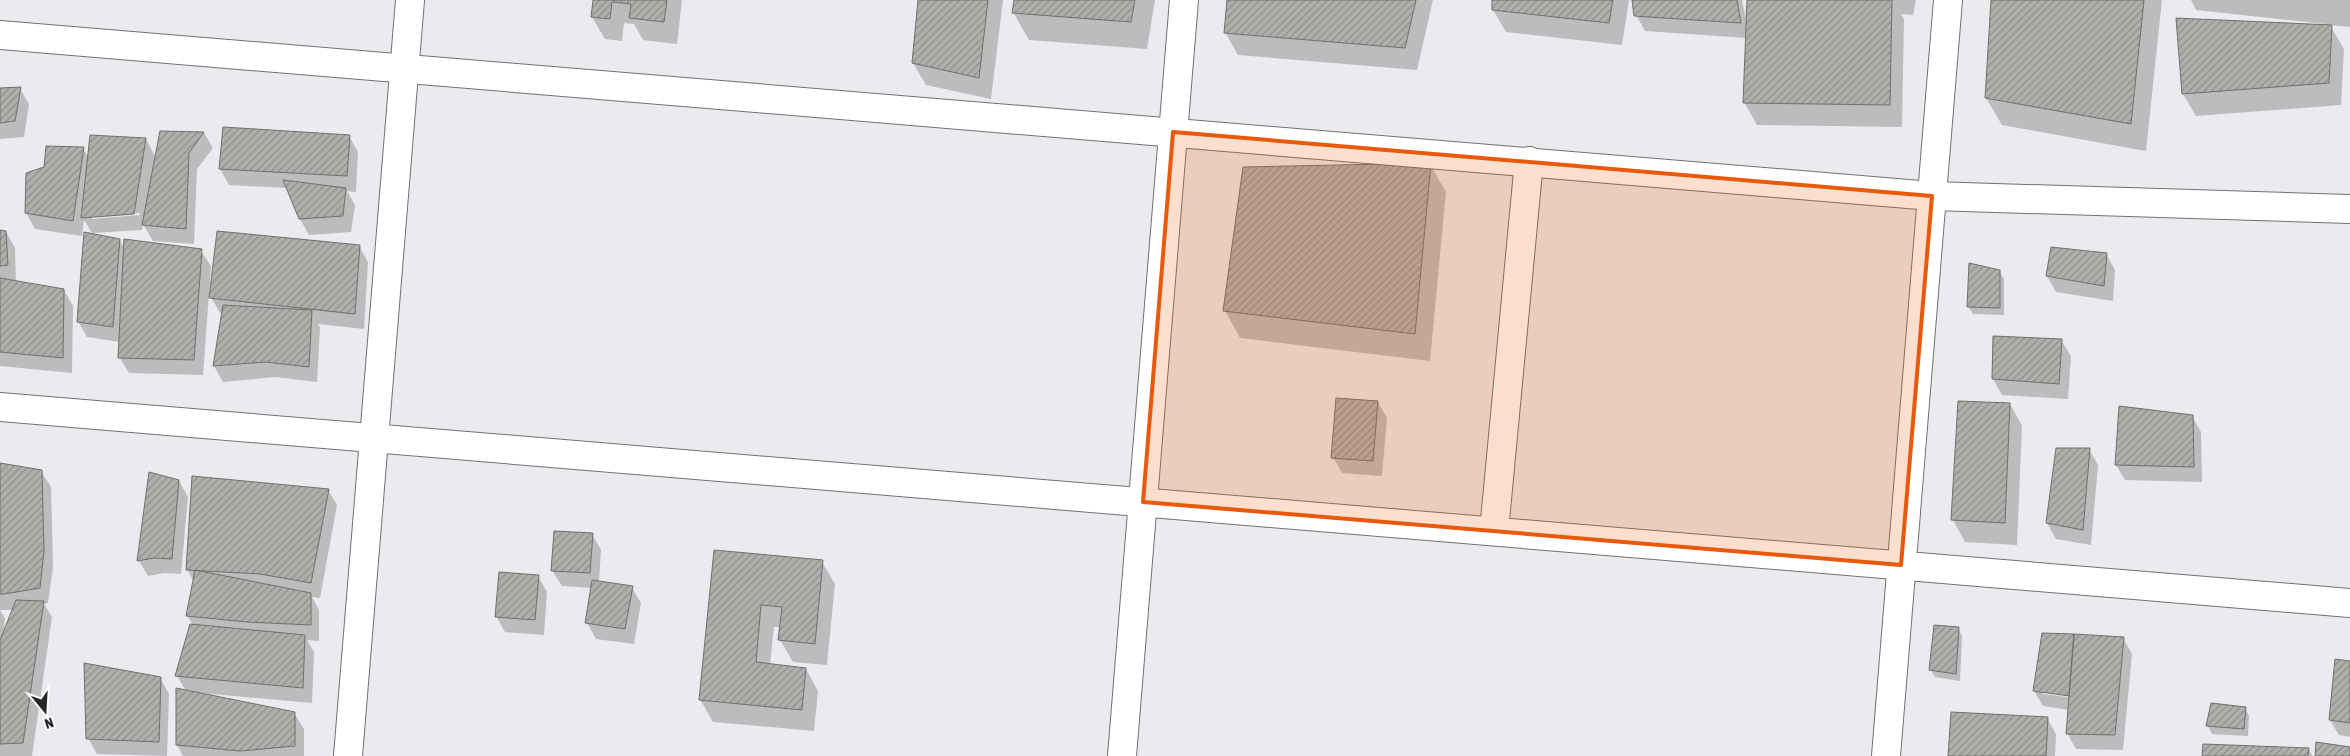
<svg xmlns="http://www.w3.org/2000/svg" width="2350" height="756" font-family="'Asap Condensed',sans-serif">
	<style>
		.shadow { fill: #0003; fill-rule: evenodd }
		.building { fill: url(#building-hatch); stroke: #716f6d }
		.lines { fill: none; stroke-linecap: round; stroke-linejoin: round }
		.minor-casing { stroke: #707173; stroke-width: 30 }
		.tertiary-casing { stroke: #707173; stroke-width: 30 }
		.minor { stroke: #fff; stroke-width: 28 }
		.tertiary { stroke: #fff; stroke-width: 28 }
		.marked { fill: #e8590c; fill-opacity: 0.2; stroke: #e8590c; stroke-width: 4; stroke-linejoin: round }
	</style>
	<defs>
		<pattern id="building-hatch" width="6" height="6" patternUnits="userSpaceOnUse" patternTransform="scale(1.25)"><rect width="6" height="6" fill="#b1afac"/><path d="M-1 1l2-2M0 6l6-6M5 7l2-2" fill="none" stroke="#908e8c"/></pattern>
	</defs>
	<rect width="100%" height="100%" fill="#eaebee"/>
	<path class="shadow" d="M594,0H682L677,44L643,40L634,24L624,23L622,41L605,39L592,17Z
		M919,0H1003L991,99L926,85L913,63Z
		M1015,0H1155L1147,49L1029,40L1013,12Z
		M1229,0H1433L1417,70L1238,55L1225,32Z
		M1493,0H1629L1622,45L1506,32L1493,10Z
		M1634,0H1742L1747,24L1749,0H1916L1913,15L1901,14L1904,19L1902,127L1757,125L1744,102L1747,38L1645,31L1636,15Z
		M1993,0H2162L2146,151L2002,125L1986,98Z
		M2191,0H2350V27L2330,25L2344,49L2341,105L2196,116L2183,94L2177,20L2325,26V24L2196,10Z
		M20,89L29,104L24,137L0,139V90Z
		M161,133H204L213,148L197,169L194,244L153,241L143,224L142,230L92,233L84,220L82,236L35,229L26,213L45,168L83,149L89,158L146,139L156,158ZM140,213V215L92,219V216Z
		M349,136L358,152L356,192L347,191L355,205L351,232L309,235L300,219L287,188L229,185L220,169Z
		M1430,164L1446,192L1430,361L1240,338L1225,311Z
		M0,232H6L15,248L16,282L64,290L73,306L72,373L0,366Z
		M119,240L125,249L201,251L211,266L203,375L129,373L120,358V342L87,337L78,321Z
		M359,246L368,262L364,329L318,324L320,327L317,382L276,377L223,382L214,366L223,313H220L211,297Z
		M2106,254L2115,270L2113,301L2056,292L2047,276Z
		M1999,271L2004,279V315L1973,314L1968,306Z
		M2061,340L2071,356L2068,399L2002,395L1993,379Z
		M1378,402L1387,418L1382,476L1342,473L1333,457Z
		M2010,404L2022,426L2017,545L1965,542L1953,520Z
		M2192,416L2201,432L2202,482L2125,480L2116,465Z
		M2089,449L2098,465L2091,545L2056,539L2047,523Z
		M0,465L41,471L51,487L53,567L48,603L44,604L52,617L32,756H0ZM0,610H14L3,635L5,618Z
		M179,481L188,497L181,574L164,573L148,576L139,561Z
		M328,490L337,505L320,598L312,597L319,610V641L307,640L314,652L312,703L201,693V694L294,713L304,729V756H183L177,745V690L186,691L177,676L193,625L187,615L194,582L187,569Z
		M592,534L601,550L599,582L632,588L641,603L634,644L596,639L587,623L592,588L562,586L552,570Z
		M715,551L822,562L835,584L827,665L793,662L780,640L781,627H774L770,665L806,669L818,691L814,731L713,722L700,699Z
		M538,576L547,592L544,635L505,632L496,616Z
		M1958,628L1962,636L1960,681L1935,677L1930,669Z
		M2043,634L2123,638L2132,654L2123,750L2076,749L2067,733L2069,710L2043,706L2034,691ZM2043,691L2075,696V698L2043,694Z
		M2350,662V737L2339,735L2330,720Z
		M160,678L169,694L167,756L97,754L88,738Z
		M2245,708L2249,716L2248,736L2212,734L2208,726Z
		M2047,718L2056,734L2055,756H1949Z
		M2308,749L2313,756H2203Z"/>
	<path class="building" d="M593,0H667L664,22L629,18L631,4L612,2L610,19L591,17Z
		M918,0H988L979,78L912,63Z
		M1014,0H1135L1131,22L1012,13Z
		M1227,0H1416L1405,48L1224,33Z
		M1492,0H1613L1609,23L1492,10Z
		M1632,0H1737L1741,23L1634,16Z
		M1747,0H1892L1890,105L1743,103Z
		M1991,0H2144L2131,124L1985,98Z
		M2176,18L2332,25L2329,83L2182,94Z
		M21,87L15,121L0,123V88Z
		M223,127L350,135L347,176L219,169Z
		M160,131L204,132L189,153L186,229L142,225Z
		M90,135L146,138L134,214L81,218Z
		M46,146L84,147L73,221L25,213L26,173L44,167Z
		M1431,163L1415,334L1223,311L1243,167Z
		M283,180L346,188L343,216L299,219Z
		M0,230L6,231L8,265L0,266Z
		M217,231L360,245L355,314L209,298Z
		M84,232L120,239L113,327L77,322Z
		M124,239L202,249L194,360L118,358Z
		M2051,247L2107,253L2104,286L2046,276Z
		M1969,263L2000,270V308L1967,307Z
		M0,278L64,289L63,358L0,352Z
		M223,305L312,310L309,367L266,362L213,366Z
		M1993,336L2062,339L2059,384L1992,379Z
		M1336,398L1378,401L1373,461L1331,458Z
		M1958,401L2010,403L2005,523L1951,520Z
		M2119,406L2193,415L2194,467L2115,465Z
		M2056,448H2090L2083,530L2046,523Z
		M0,463L42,470L44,551L40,588L4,594H0Z
		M149,472L179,480L172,559L154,558L137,561Z
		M192,476L329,489L311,583L260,574L186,570Z
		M554,531L593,533L590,573L551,571Z
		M714,550L823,560L815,644L778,640L782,607L761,605L756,662L806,668L802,710L699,700Z
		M195,570L311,593V625L247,622L186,616Z
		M499,572L539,575L535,620L495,617Z
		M592,580L633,586L625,629L585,623Z
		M16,600L44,601L23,743L0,744V640Z
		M190,624L305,635L303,688L175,676Z
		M1934,625L1959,627L1956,674L1929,670Z
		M2042,633L2074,634L2069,696L2033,691Z
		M2074,634L2124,637L2115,735L2066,734Z
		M2335,659L2350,661V723L2329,720Z
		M84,663L161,677L159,742L86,739Z
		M176,688L295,712V746L240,751L176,745Z
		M2211,703L2246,707L2244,729L2206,726Z
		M1951,712L2048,717L2046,756H1948Z
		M2316,742L2350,747V756H2315Z
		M2203,744L2309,748L2308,756H2202Z"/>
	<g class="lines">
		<defs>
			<path id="minor" d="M0,407L2350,603
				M1494,531L1529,161
				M348,756L410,0
				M1122,756L1184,0
				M1886,756L1948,0"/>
			<path id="tertiary" d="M0,35L1932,196L2350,209"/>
		</defs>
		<use href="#minor" class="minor-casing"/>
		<use href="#tertiary" class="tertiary-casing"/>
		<use href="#minor" class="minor"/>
		<use href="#tertiary" class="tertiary"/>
	</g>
	<path class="marked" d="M1173,132L1932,196L1901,565L1143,502Z"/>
	<g transform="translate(45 711) rotate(162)" stroke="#ffffff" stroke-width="4" paint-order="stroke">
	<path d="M0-4L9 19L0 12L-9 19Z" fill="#262628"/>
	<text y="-8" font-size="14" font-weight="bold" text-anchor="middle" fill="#262628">N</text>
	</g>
</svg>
